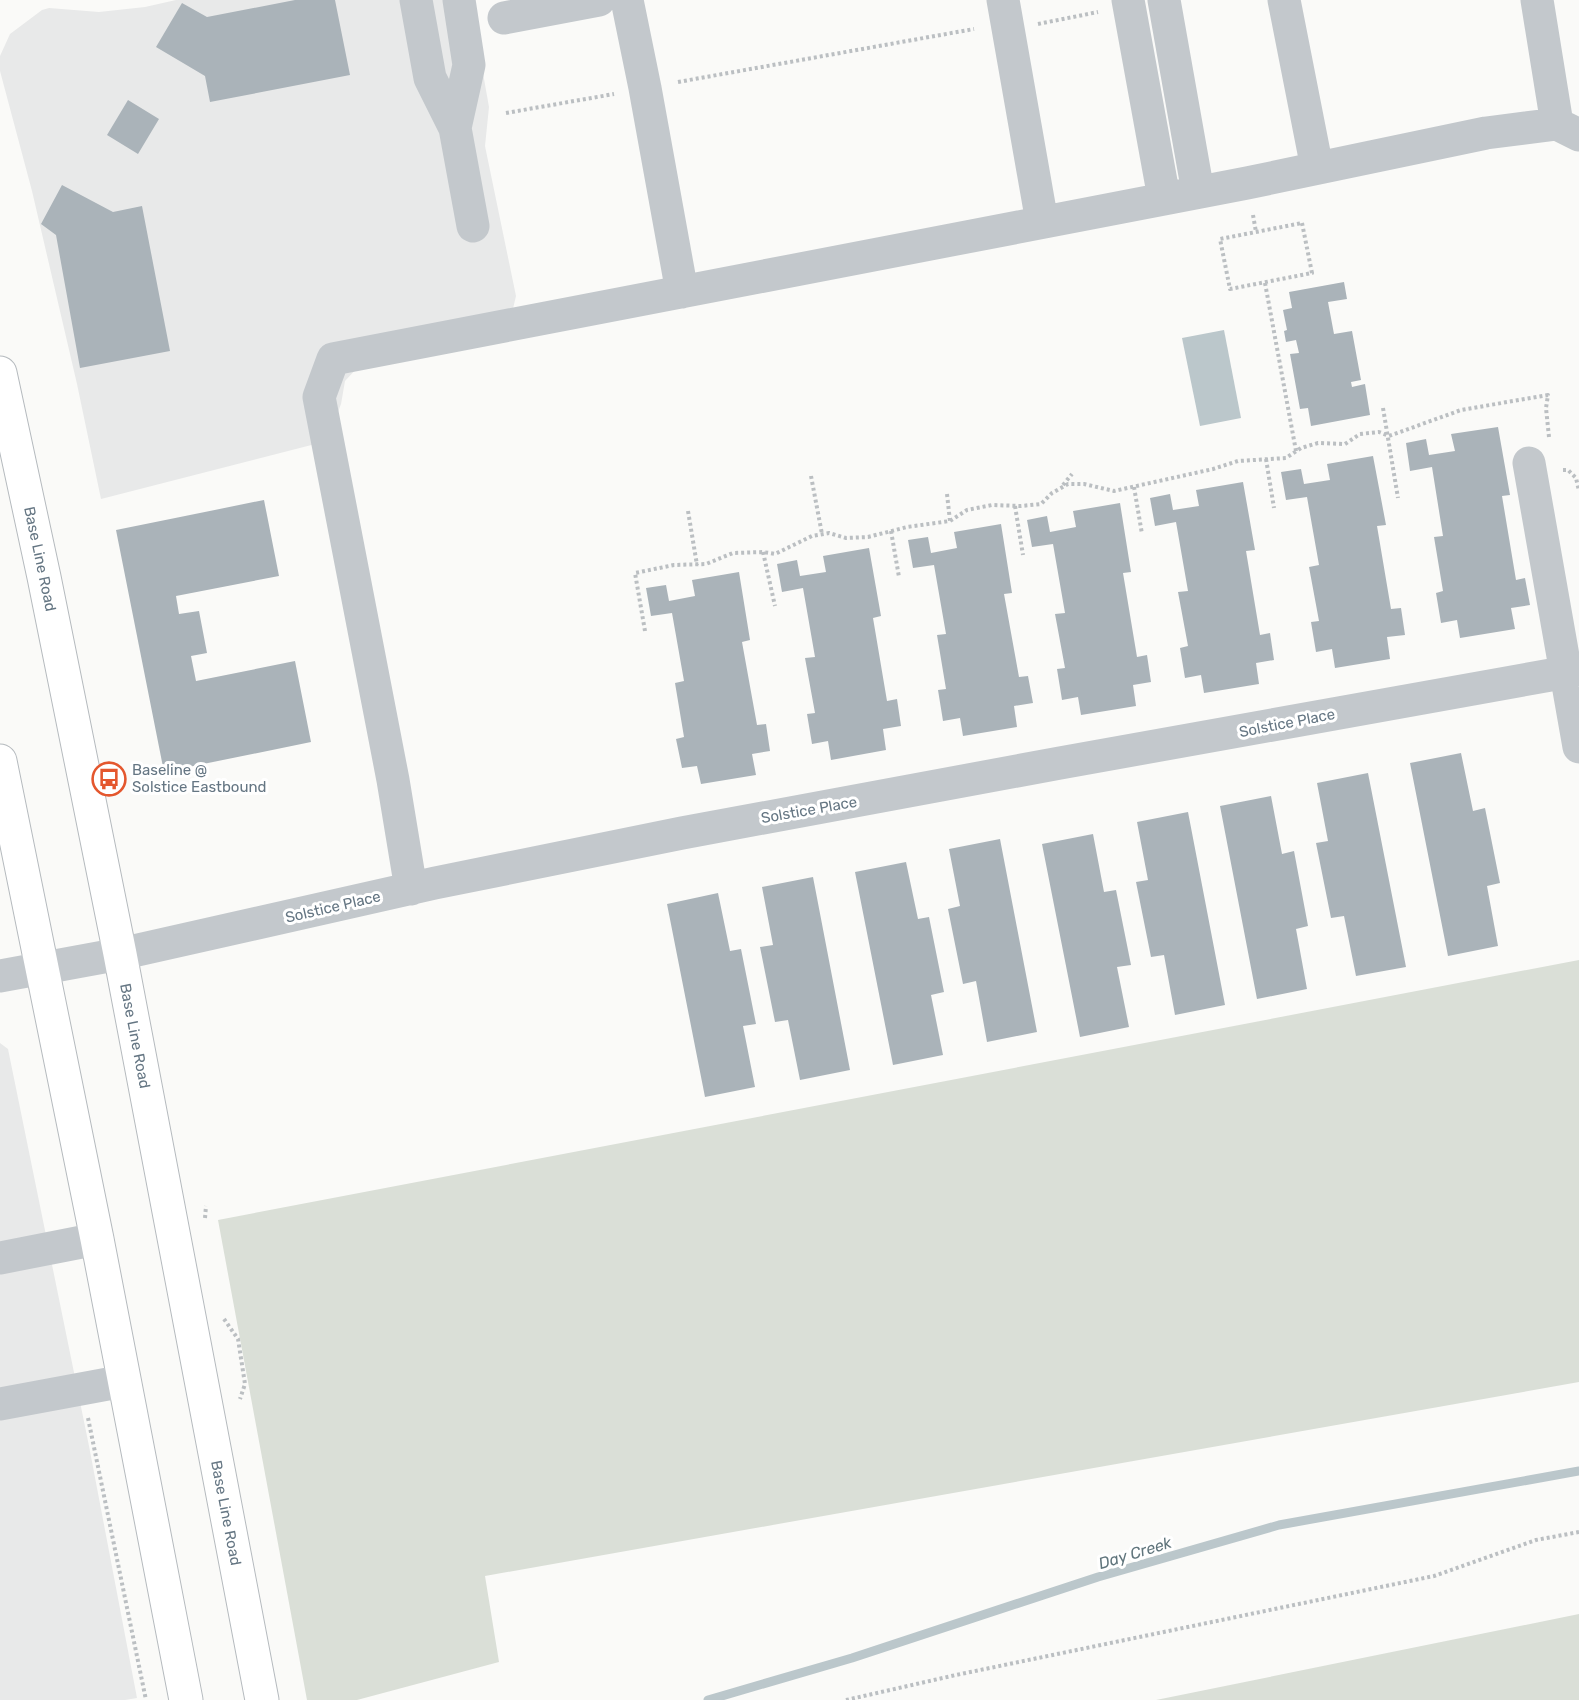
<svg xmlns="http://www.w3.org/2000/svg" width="1579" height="1700" font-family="Rubik,sans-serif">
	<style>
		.built { fill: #e8e9e9 }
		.green { fill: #dadfd7 }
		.water { fill: #bbc7cb }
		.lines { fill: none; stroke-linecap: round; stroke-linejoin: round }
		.stream { stroke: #bbc7cb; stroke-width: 9 }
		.building { fill: #aab3b9 }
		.major-casing { stroke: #b5babe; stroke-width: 35 }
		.path { stroke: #bbbfc2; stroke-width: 4; stroke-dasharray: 3 3; stroke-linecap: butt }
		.minor { stroke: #c3c8cc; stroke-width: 33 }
		.major { stroke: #fff; stroke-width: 33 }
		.labels { text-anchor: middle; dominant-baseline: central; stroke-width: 6; stroke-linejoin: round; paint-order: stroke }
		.street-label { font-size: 15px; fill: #657683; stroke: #fff }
		.poi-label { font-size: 15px; fill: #657683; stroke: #fff; text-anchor: start }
		.water-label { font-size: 16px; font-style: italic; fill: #60757c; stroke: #fff }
	</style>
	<rect width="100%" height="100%" fill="#fafaf8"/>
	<path class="built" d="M176,0H470L489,107L485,146L516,296L506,338L359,366L345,381L341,404L327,441L101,499L77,384L32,191L0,71V56L10,34L42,10L49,8L99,12L145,7Z
		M0,1043L8,1049L89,1446L137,1698L125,1700H0Z"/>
	<path class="green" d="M1579,960V1382L485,1576L499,1662L357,1700H307L218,1220Z
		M1579,1614V1700H1156Z"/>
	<path class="water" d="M1224,330L1241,418L1200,426L1182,338Z"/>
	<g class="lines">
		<path class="stream" d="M708,1700L852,1658L1098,1577L1279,1525L1579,1471"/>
	</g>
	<path class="building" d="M295,0H335L350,75L210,102L205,76L156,47L182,3L207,17Z
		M128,100L159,119L138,154L107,135Z
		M62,185L113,212L142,206L170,351L80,368L56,235L41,224Z
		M1344,282L1347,299L1328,302L1334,334L1352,331L1361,380L1351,382L1352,387L1365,384L1370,415L1311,426L1308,408L1300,409L1290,354L1299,353L1296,340L1286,342L1284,331L1287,330L1283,310L1292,308L1289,292Z
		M1498,427L1510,495L1502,496L1516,580L1525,578L1530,605L1511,608L1515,629L1460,638L1457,620L1441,623L1436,593L1443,591L1434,537L1443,536L1432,467L1410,471L1406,443L1426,439L1429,455L1455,451L1451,434Z
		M1373,456L1386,525L1377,526L1391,609L1401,608L1405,635L1387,637L1390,659L1335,668L1332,649L1316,652L1311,622L1319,621L1309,567L1319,565L1307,497L1286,500L1281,472L1301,469L1304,484L1330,480L1327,464Z
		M1243,482L1255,550L1246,551L1260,635L1270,633L1274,660L1256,663L1259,684L1204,693L1201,675L1185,678L1180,648L1188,646L1178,592L1188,591L1176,522L1155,526L1150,498L1170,494L1173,510L1199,506L1196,490Z
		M264,500L279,576L176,596L179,614L199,611L207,653L191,656L196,681L295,661L311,742L164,772L116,530Z
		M1120,503L1131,572L1123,573L1137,657L1147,655L1151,682L1133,685L1136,706L1081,715L1078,697L1062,700L1057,669L1065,668L1055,614L1065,613L1053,544L1032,547L1027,520L1047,516L1050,532L1076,527L1073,511Z
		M1001,524L1012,593L1004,594L1019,677L1028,676L1033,703L1014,706L1017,727L963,736L960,718L943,721L938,690L946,689L937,635L946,634L934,565L913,568L908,540L928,537L931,553L957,548L954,532Z
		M869,548L881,616L873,618L887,701L897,699L901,726L883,729L886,750L831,760L828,741L812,744L807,714L815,713L805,658L815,657L803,588L782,592L777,564L797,560L800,576L826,572L823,556Z
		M739,572L750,640L742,642L757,725L766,724L770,751L752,754L756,775L701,784L697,766L682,768L676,739L684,737L675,683L684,681L672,613L651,616L646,588L666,585L669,601L695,596L692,580Z
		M1461,753L1473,811L1485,808L1500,883L1487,886L1498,946L1448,956L1410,763Z
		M1368,773L1406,967L1356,976L1344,916L1331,918L1316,843L1328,841L1317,783Z
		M1271,796L1282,854L1294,851L1308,926L1296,929L1307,989L1257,999L1220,806Z
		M1188,812L1225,1005L1175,1015L1164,955L1151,957L1136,882L1148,880L1137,822Z
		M1093,834L1104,892L1116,890L1131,965L1117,967L1129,1027L1080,1037L1042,844Z
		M1000,839L1037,1032L987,1042L976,981L963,984L948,909L960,906L949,849Z
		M906,862L918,919L929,917L944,992L931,995L943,1055L893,1065L855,872Z
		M813,877L850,1070L800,1080L788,1020L775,1022L760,947L773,945L762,887Z
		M718,893L730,951L741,949L756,1024L743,1026L755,1087L705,1097L667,904Z"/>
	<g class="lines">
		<defs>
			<path id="major" d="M0,373L44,577L120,954L262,1700
				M0,761L97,1239L186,1700"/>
		</defs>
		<use href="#major" class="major-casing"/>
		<path class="path" d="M1038,24L1098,12
			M678,82L974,29
			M506,113L614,94
			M1253,215L1256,232
			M1302,223L1312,273L1230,289L1220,239Z
			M1265,283L1296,451
			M1383,408L1398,498
			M1266,459L1274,508
			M1563,470H1568L1576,478L1579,491
			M811,476L822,534
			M1063,485L1072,474
			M1134,487L1142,534
			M947,494L950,521
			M1015,506L1023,555
			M688,511L697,565
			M891,531L899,577
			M763,552L775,606
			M645,631L635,573L674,565L706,564L733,553L763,552L775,554L812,536L829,533L846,538L868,537L907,527L950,521L967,510L992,505L1021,506L1041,504L1052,493L1068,484H1084L1114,491L1213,469L1238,461L1286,458L1301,448L1318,443L1345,444L1360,434L1379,432L1389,436L1461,410L1548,395L1546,408L1549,437
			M205,1218L206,1206
			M224,1319L238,1339L245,1384L240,1399
			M88,1418L146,1700
			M846,1700L956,1675L1434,1576L1536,1540L1579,1532"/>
		<path class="minor" d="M416,0L430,78L455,128L473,226
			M627,0L645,88L682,292
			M1003,0L1042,222
			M1128,0L1164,198
			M1164,0L1198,192
			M1284,0L1317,168
			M1537,0L1557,124
			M504,18L599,0
			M455,128L469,65L459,0
			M1529,463L1579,747
			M411,889L393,780L319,397L333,359L1247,183L1486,133L1557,124L1579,135
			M0,976L120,954L435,883L682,833L1060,763L1579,670
			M0,1258L97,1239
			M0,1404L124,1381"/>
		<use href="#major" class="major"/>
	</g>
	<defs>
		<symbol id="bus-ring" viewBox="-11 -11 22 22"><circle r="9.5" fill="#fff" stroke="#e4572e" stroke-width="1.5"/><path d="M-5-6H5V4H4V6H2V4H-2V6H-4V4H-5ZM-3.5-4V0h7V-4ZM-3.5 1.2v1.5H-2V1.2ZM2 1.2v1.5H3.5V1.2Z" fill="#e4572e"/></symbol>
	</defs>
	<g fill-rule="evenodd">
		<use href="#bus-ring" x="90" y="760" width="38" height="38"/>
	</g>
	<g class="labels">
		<g class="street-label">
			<text transform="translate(40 559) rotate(78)">Base Line Road</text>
			<text transform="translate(1287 723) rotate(-11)">Solstice Place</text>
			<text transform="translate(809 810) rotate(-10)">Solstice Place</text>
			<text transform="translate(333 907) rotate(-13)">Solstice Place</text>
			<text transform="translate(135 1036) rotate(79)">Base Line Road</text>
			<text transform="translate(226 1513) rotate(79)">Base Line Road</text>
		</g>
		<g class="poi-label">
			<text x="132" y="770">Baseline @<tspan x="132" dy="17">Solstice Eastbound</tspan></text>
		</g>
		<g class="water-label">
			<text transform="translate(1135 1553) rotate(-17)">Day Creek</text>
		</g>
	</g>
</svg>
